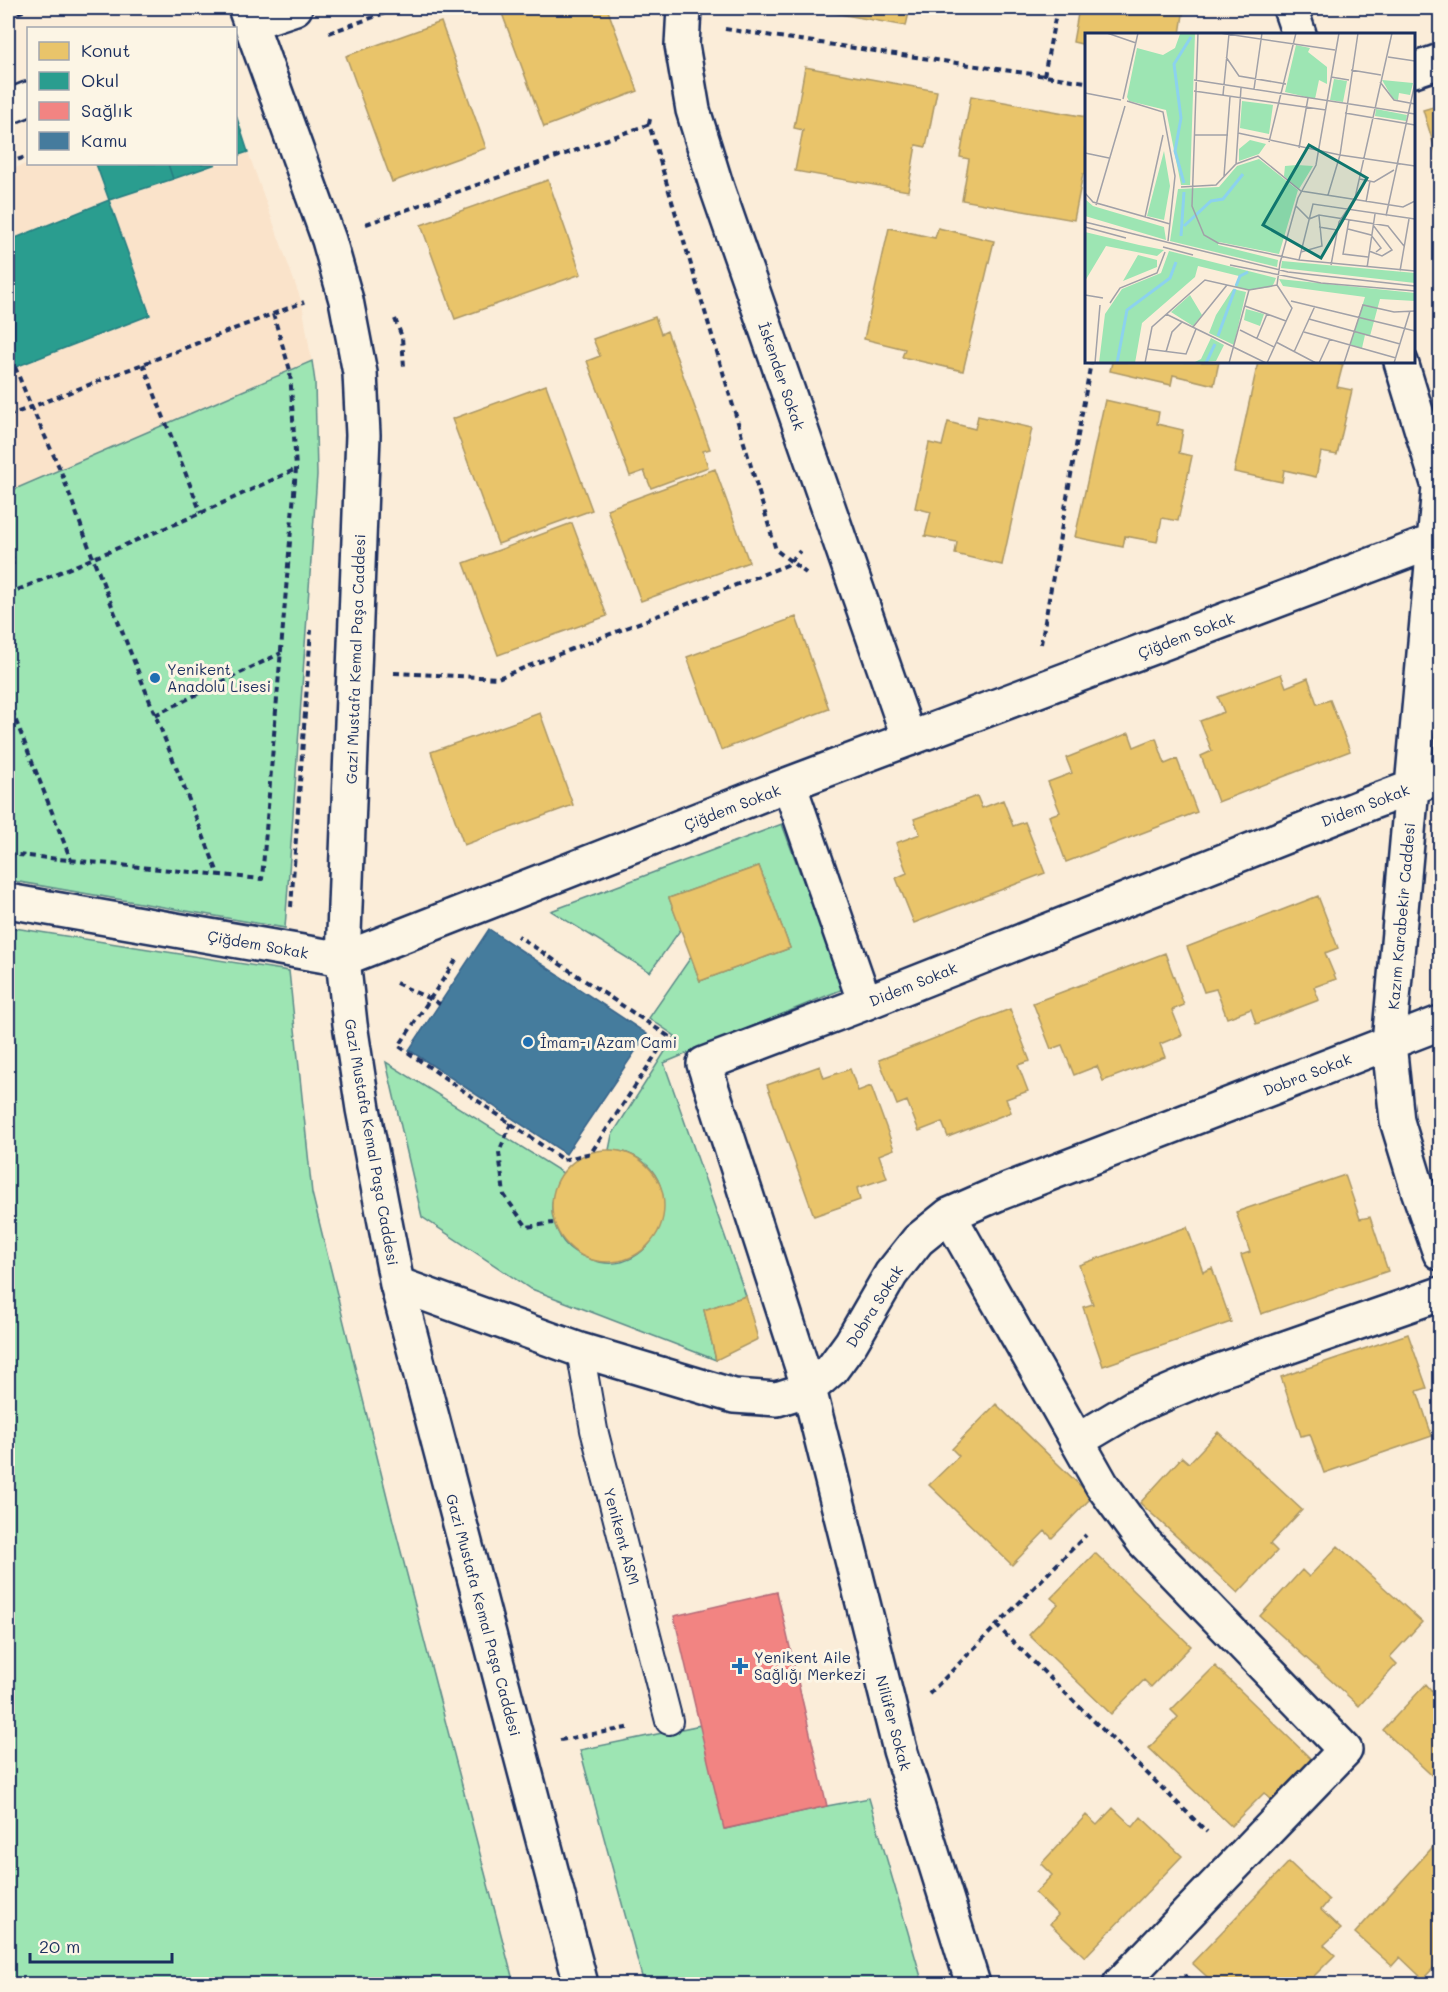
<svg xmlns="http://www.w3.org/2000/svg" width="1448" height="1992" font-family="Mali,sans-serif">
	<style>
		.built { fill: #fae3ca }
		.green { fill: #9de5b3; stroke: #5c8a88; stroke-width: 1.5 }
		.homes { fill: #e9c46a; stroke: #ab9766; stroke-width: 1.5 }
		.schools { fill: #2a9d8f; stroke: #267c80; stroke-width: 1.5 }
		.health { fill: #f28482; stroke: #b26a77; stroke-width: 1.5 }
		.public { fill: #457b9d; stroke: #38648a; stroke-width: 1.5 }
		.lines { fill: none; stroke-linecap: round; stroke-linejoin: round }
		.lane-casing { stroke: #1b2f5e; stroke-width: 30 }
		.street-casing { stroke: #1b2f5e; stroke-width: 38 }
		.secondary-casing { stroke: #1b2f5e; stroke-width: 38 }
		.path { stroke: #1b2f5e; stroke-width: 4; stroke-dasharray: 6 4.5; stroke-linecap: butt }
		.lane { stroke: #fcf5e5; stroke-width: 26 }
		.street { stroke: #fcf5e5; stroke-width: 33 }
		.secondary { stroke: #fcf5e5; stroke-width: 33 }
		.poi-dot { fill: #1f6fb2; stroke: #fcf5e5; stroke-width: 2 }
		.labels { text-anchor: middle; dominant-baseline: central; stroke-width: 6; stroke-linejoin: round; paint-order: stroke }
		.street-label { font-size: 15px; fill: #1b2f5e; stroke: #fcf5e5 }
		.poi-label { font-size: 15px; fill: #1b2f5e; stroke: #fcf5e5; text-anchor: start }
		.inset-river { fill: none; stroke: #8cd2ee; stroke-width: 3 }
		.inset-road { fill: none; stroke: #a1a1a8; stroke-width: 1.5 }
		.view { fill: #0f766e; fill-opacity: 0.15; stroke: #0f766e; stroke-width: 3 }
		.inset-edge { fill: none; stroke: #1b2f5e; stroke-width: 3 }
	</style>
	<rect width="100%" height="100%" fill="#fbedd9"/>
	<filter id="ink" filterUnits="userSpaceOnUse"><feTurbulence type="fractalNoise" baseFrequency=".0167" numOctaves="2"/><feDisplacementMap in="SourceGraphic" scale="12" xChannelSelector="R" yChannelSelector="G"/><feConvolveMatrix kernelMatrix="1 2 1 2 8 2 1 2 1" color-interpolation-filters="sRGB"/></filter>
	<g filter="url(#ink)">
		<path class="built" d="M248,152L302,303L315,382L317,475L285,928L8,880V171L28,163L96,164L109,200L216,164H236V156Z"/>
		<path class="green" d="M312,361L315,382L317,475L285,928L8,880V566L14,563L8,543V492Z
			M782,824L843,989L664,1063L746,1296L704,1310L716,1360L529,1288L422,1217L386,1062L563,1173C550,1196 547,1214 561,1238C567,1248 579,1255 590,1259C656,1285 696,1179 627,1153C621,1151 614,1151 609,1150L612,1135L675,1036L649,1018L691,957L700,981L790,948L759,866L669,898L681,929L650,972L551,911Z
			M8,927L289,971L312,1193L393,1521L514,1984H8Z
			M701,1725L725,1829L827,1806L869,1798L923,1984H644L580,1750Z"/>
		<path class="homes" d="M500,8H607L638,91L544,127Z
			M806,8H910L906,26Z
			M1079,8H1184L1180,34H1086V45L1073,42Z
			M441,22L486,148L392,182L346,56Z
			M805,67L937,91L926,147L916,145L908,191L795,171L803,130L794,128Z
			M971,96L1086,117V174H1083L1074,220L962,200L969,159L960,157Z
			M1440,105V165L1423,110Z
			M548,180L581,274L455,319L421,225Z
			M889,228L935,238L938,228L994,241L963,371L902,357L905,349L864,339Z
			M655,317L661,334L667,331L710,449L703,451L708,467L651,488L644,471L630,476L587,361L600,356L593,339Z
			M1112,362H1219L1214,385L1173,375L1171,385L1110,371Z
			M1258,362H1329L1343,364L1337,387L1352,390L1337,455L1321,452L1316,477L1284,470L1282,482L1234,472Z
			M546,385L592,510L498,544L452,419Z
			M1105,400L1159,412L1157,424L1183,430L1179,453L1192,456L1178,521L1162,518L1157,542L1125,536L1123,547L1075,537Z
			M978,416L1032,428L1002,565L955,554L957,542L925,536L931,512L915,508L929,443L942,446L948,422L975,429Z
			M715,469L749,562L641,601L607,509Z
			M572,523L607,616L498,655L464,563Z
			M796,617L829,709L721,750L687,657Z
			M1281,674L1286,687L1308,678L1317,704L1330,700L1350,751L1218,802L1201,756L1212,751L1200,721L1224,712L1218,697Z
			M540,713L573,805L464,845L431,752Z
			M1129,733L1134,747L1156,738L1165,764L1177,759L1197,812L1066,862L1049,816L1060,812L1048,782L1072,773L1066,758Z
			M977,796L982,808L1003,800L1013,826L1025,822L1045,873L914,923L896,878L907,873L896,843L920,834L914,819Z
			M759,866L790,948L700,981L669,898Z
			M1318,896L1338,948L1325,953L1336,979L1314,987L1319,1000L1256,1024L1251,1009L1227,1018L1216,989L1204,992L1187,947Z
			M1165,953L1184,1005L1172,1010L1182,1035L1160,1044L1165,1057L1103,1081L1097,1066L1074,1075L1062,1045L1051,1049L1033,1003Z
			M1010,1009L1030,1061L1018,1065L1028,1091L1006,1099L1011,1112L948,1137L942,1122L919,1131L907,1101L897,1105L879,1060Z
			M820,1066L824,1078L850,1069L858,1091L871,1086L894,1149L879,1155L887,1178L857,1188L860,1200L814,1216L767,1085Z
			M552 1206a56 56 0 1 1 112 0a56 56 0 1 1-112 0Z
			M1345,1175L1360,1219L1370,1217L1388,1271L1261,1314L1241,1255L1250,1252L1236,1212Z
			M1187,1227L1203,1272L1212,1268L1231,1322L1103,1366L1083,1307L1093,1304L1079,1265Z
			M746,1296L758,1339L716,1360L704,1310Z
			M1408,1334L1427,1388L1417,1391L1432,1436L1324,1473L1310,1434L1301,1436L1281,1377Z
			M996,1404L1092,1497L1052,1538L1045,1531L1012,1565L929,1485L959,1456L952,1449Z
			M1218,1432L1302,1510L1270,1544L1277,1551L1238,1593L1140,1503L1182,1457L1189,1463Z
			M1338,1546L1422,1622L1390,1657L1397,1664L1359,1706L1260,1616L1302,1570L1309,1577Z
			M1095,1553L1191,1646L1151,1687L1144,1680L1111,1714L1029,1635L1058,1604L1051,1598Z
			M1215,1666L1311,1759L1272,1800L1264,1793L1231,1826L1149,1748L1178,1717L1171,1710Z
			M1440,1682V1783L1383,1730L1426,1684L1432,1691Z
			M1113,1808L1133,1827L1141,1817L1182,1856L1085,1957L1050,1924L1058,1915L1035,1893L1052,1875L1041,1864L1086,1815L1097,1825Z
			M1440,1839V1961L1423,1979L1400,1957L1392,1966L1355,1933Z
			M1289,1862L1329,1900L1321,1910L1341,1929L1324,1945L1335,1955L1306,1984H1215L1192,1963Z"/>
		<path class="schools" d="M236,115L248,152L236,156Z
			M96,164H168L173,179L109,200Z
			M168,164H216L173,179Z
			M109,200L150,315L8,370V241Z"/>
		<path class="health" d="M777,1592L827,1806L724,1829L674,1616Z"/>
		<path class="public" d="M489,929L647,1034L566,1154L409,1050Z"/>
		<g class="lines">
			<defs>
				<path id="lane" d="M580,1350L594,1430L669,1721"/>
				<path id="street" d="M684,8L682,45L693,110L717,188L909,739
					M1290,8L1299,34
					M1414,70L1440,61
					M8,107L28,99
					M1401,362L1439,487L1389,1043L1397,1121L1418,1190L1440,1253
					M789,784L865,1003
					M8,901L343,959L789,784L1440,539
					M949,1215L1102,1485L1143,1541L1345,1750L1120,1984
					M397,1284L580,1350L734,1396L777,1399L809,1389L832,1369L851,1343L891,1274L918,1240L949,1215L997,1194L1440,1023
					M1077,1441L1134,1407L1216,1372L1440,1294
					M973,1984L900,1750L809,1389L704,1064L865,1003L1370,803L1440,777"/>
				<path id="secondary" d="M245,8L329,240L346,300L360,373L363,435L343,959L350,1024L363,1109L397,1284L581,1984
					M250,23L295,8"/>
			</defs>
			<use href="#lane" class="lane-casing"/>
			<use href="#street" class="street-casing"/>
			<use href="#secondary" class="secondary-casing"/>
			<path class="path" d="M8,17L31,8
				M725,29L1086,82
				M329,33L399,8
				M1044,76L1057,8
				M650,119L649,124L776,550L806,573
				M8,163L28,156
				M366,224L650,124
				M395,319L402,337L404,367
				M143,364L201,513
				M15,367L31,406L60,469L93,558L218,873
				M8,416L304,302
				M8,543L14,563L8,566
				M8,594L201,513L296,469
				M1041,644L1091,362
				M394,673L498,678L787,565L800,551
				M8,701L71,860
				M155,715L281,653
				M8,854L262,879L296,469L290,370L273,314
				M291,907L311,630
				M396,983L430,999L399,1046L563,1160L591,1153L668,1036L518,936
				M440,1004L430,999L456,960
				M511,1123L499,1152L504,1195L527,1227L553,1223
				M996,1625L1207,1832
				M929,1694L1086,1535
				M560,1740L632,1727
				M1184,1975L1194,1984"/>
			<use href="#lane" class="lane"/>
			<use href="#street" class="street"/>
			<use href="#secondary" class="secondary"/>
		</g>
	</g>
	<g class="poi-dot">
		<circle cx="155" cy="678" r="6"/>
		<circle cx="528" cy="1042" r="6"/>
		<path d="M737 1657h6v6h6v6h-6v6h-6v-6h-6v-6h6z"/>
	</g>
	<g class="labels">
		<g class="street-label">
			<text transform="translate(782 376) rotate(71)">İskender Sokak</text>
			<text transform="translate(1186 635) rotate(-21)">Çiğdem Sokak</text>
			<text transform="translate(355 659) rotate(-88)">Gazi Mustafa Kemal Paşa Caddesi</text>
			<text transform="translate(1365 805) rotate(-21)">Didem Sokak</text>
			<text transform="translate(732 807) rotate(-21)">Çiğdem Sokak</text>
			<text transform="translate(1401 916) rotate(-85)">Kazım Karabekir Caddesi</text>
			<text transform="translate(258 944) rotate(10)">Çiğdem Sokak</text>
			<text transform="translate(913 984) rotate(-22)">Didem Sokak</text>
			<text transform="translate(1307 1074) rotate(-21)">Dobra Sokak</text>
			<text transform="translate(372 1142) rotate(80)">Gazi Mustafa Kemal Paşa Caddesi</text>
			<text transform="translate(874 1306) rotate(-58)">Dobra Sokak</text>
			<text transform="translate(622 1536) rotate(75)">Yenikent ASM</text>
			<text transform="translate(484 1615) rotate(75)">Gazi Mustafa Kemal Paşa Caddesi</text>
			<text transform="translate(894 1723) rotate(75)">Nilüfer Sokak</text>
		</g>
		<g class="poi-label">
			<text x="167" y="669">Yenikent<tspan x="167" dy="17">Anadolu Lisesi</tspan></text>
			<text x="540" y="1042">İmam-ı Azam Cami</text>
			<text x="754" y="1657">Yenikent Aile<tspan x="754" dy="17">Sağlığı Merkezi</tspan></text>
		</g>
	</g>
	<g transform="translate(1085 33)">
		<rect width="330" height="330" fill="#fbedd9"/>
		<path d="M110,0L105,152H96L81,77L44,68L42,64L52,15L78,22L90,15L95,1ZM211,12L225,15L223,19L242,34V51L234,47L230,66L200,59ZM249,46L262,48L258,69L245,67ZM297,47L328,50L325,62L314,60L313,67L308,66ZM157,68L188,72L184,101L155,95ZM291,76L322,82L321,88L290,83ZM165,107L181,111L174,121L154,128V116ZM79,118L85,153L79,187L62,183ZM174,126L213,157L194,221L134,209L133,212L193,227L192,234L85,208L93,156L134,154L152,133ZM212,132L228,133L214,156L199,143L200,133ZM0,166L8,173L79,194L81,207L0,183ZM0,199L54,212L79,217L72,223L21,213L0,248ZM84,218L191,245L189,250L187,254L164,257L150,254L154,243L113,233L110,244L57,290L50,330H14L20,281L37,256L76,240ZM53,222L72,227V234L38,248ZM197,228L330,240V250L196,235ZM194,246L330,260V268L295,266L285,303L280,302L277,315L265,312L280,264L198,253ZM148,256L161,259L149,312L124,300L131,282ZM105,262L117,282L108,293L86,279ZM161,276L179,281L175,293L159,287ZM126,305L139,312L131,328L108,330L116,326Z" fill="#9de5b3"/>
		<path class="inset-river" d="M99,150L90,118L96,85L89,31L106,4M99,193L126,168L138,166L158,141M96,203L99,159M151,253L155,243L163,239M133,303L150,256M32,330L42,277L85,245L91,229M121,330L130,311"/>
		<path class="inset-road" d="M22,0L51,10M113,0L107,173L119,202L133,210L214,227L330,238M135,0L250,17M141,24L154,43L201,51M303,24L330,28M266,37L296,42M246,44L264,47M109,47L330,81M295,49L309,67L330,71M169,56L177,0M109,58L241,77M0,60L36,67M138,62L144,1M38,66L53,0M42,68L78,79L90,143L83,208M260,80L330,92M153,100L255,122L330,133M109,102H143M184,109L211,0M214,115L223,65M0,120L24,125M151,131L156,55M139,143L145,64M275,146L289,149L309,137M96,154L131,152L151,131L173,123L216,158L318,174L330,168M0,160L8,169L85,191M243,162L255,122L273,0M281,169L285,148M11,172L40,73M211,173L224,186L234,182L303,193L319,213M301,183L330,50M60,184L78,102M264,187L258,221L283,224M0,189L203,239L330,253M0,194L41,205M234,194L252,197M263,196L286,202L296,215L291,219M78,214L108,222M284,218L297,223L307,217L288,192M216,219L237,213L234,183M214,227L228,171L330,186M145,232L236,250L330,258M246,232L254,189L270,165L307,0M282,235L290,181M315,238L324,186M0,262L18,265M206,268L330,298M25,270L35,255L72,240L80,219M160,273L201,288M81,281L181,330M224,286L315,311M108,294L142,252M155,297L189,314M219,299L311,325M172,305L182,281M191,309L231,330M62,316L101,321L111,296M81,319L87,299L97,289M209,319L230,273M10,330L15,272M60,330L67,294L120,247L164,257M144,330L164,257L192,252M182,330L207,275L192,252L195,230L213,165L231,132L254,0M234,330L245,306M259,330L278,272L309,279L330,278M309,330L325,278"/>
		<path class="view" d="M224,112L282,145L236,225L178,192Z"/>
		<rect width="330" height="330" class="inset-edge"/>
	</g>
	<rect width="1448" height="1992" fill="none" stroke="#fcf5e5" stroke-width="30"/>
	<rect x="15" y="15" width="1418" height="1962" fill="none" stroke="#1b2f5e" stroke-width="2" filter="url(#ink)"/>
	<rect x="27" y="27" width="210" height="138" fill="#fcf5e5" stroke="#a2a6af" stroke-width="1.5"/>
	<rect x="39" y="42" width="30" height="18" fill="#e9c46a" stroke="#a2a6af" stroke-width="1.5"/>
	<text x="81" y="57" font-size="18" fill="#1b2f5e">Konut</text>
	<rect x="39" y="72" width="30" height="18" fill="#2a9d8f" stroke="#a2a6af" stroke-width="1.5"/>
	<text x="81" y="87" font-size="18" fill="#1b2f5e">Okul</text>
	<rect x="39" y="102" width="30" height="18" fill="#f28482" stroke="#a2a6af" stroke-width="1.5"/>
	<text x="81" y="117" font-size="18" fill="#1b2f5e">Sağlık</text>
	<rect x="39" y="132" width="30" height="18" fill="#457b9d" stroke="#a2a6af" stroke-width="1.5"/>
	<text x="81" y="147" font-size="18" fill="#1b2f5e">Kamu</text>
	<path d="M30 1953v9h142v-9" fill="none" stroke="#1b2f5e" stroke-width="3"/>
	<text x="39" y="1953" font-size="18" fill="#1b2f5e" stroke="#fcf5e5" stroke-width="4.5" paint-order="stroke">20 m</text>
</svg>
